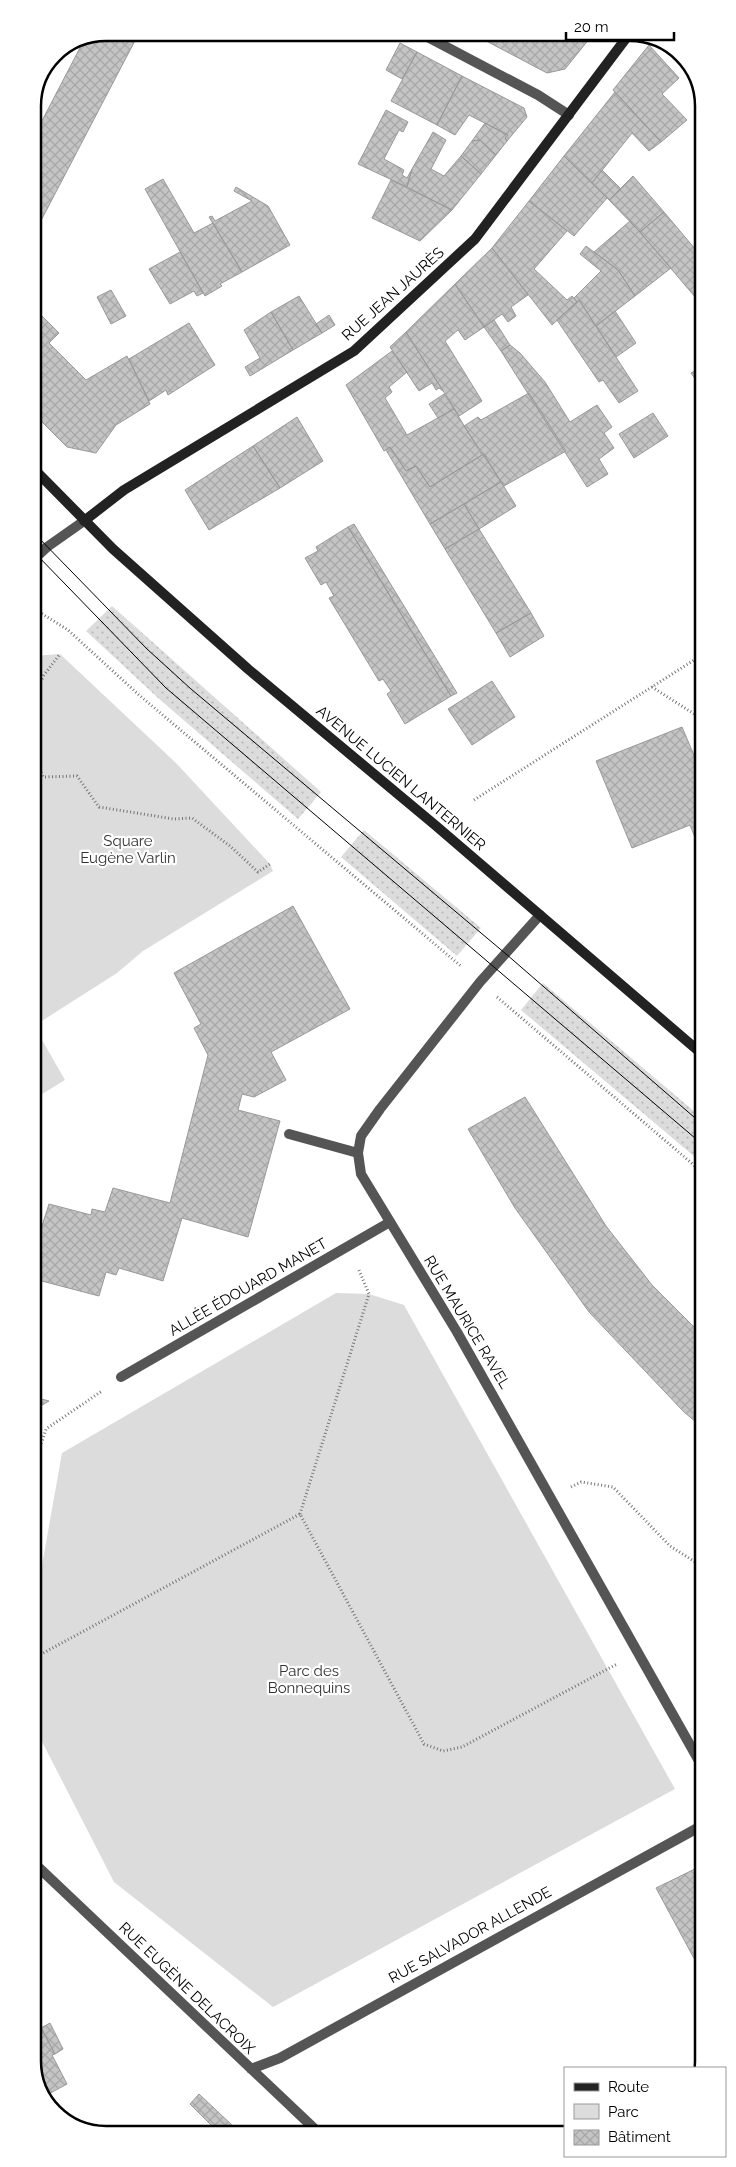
<svg xmlns="http://www.w3.org/2000/svg" width="736" height="2167" font-family="Raleway,sans-serif">
	<style>
		.grass { fill: url(#grass-dots) }
		.park { fill: #dcdcdc }
		.building { fill: url(#building-cross-hatch); stroke: #999 }
		.lines { fill: none; stroke-linecap: round; stroke-linejoin: round }
		.path { stroke: #777; stroke-width: 3; stroke-dasharray: 1 2.5; stroke-linecap: butt }
		.service { stroke: #555; stroke-width: 10 }
		.minor { stroke: #555; stroke-width: 10 }
		.secondary { stroke: #222; stroke-width: 10 }
		.tram { stroke: #000; stroke-width: 1 }
		.labels { text-anchor: middle; dominant-baseline: central; stroke-width: 4.5; stroke-linejoin: round; paint-order: stroke }
		.street-label { font-size: 15px; fill: #000; stroke: #fff }
		.park-label { font-size: 15px; fill: #333; stroke: #fff }
		.rim { fill: none; stroke: #000; stroke-width: 2.5 }
	</style>
	<defs>
		<pattern id="grass-dots" width="8" height="8" patternUnits="userSpaceOnUse" patternTransform="scale(1.25)"><rect width="8" height="8" fill="#dcdcdc"/><path d="M2 2h.1M6 6h.1" fill="none" stroke="#bbb" stroke-width="1.8" stroke-linecap="round"/></pattern>
		<pattern id="building-cross-hatch" width="8" height="8" patternUnits="userSpaceOnUse" patternTransform="scale(1.25)"><rect width="8" height="8" fill="#c4c4c4"/><path d="M0 0l8 8M0 8l8-8" fill="none" stroke="#a7a7a7"/></pattern>
	</defs>
	<rect width="100%" height="100%" fill="#fff"/>
	<path class="grass" d="M112,606L321,792L298,819L157,697L86,631Z
		M364,830L481,928L457,956L341,857Z
		M543,983L702,1118V1163L521,1010Z"/>
	<path class="park" d="M60,654L176,763L270,864L273,871L143,951L117,973L34,1026L65,1080L34,1099L33,656Z
		M336,1293L369,1294L404,1305L675,1789L273,2007L114,1882L35,1728L34,1610L62,1453Z"/>
	<path class="building" d="M107,32L139,33L34,234L33,138L83,42Z
		M471,33H495L490,43Z
		M495,33H594L565,69L547,73L490,43Z
		M400,43L417,52L402,79L386,70Z
		M649,45L679,78L662,94L687,120L661,142L613,90Z
		M417,52L462,76L437,125L391,101Z
		M462,76L524,108L527,117L507,141L505,138L508,135L469,115L455,135L437,125Z
		M615,92L661,142L649,151L632,133L592,183L564,156Z
		M386,110L408,122L403,132L399,130L384,159L404,170L402,175L407,178L412,169L407,187L358,164Z
		M701,121V133L695,127Z
		M485,123L508,135L505,138L507,141L496,155L480,140L472,141Z
		M433,132L446,140L431,169L444,176L461,156L481,174L452,210L407,187L412,169Z
		M480,140L496,155L481,174L461,156L472,141Z
		M564,156L607,198L574,236L529,201Z
		M602,170L621,189L609,200L592,183Z
		M633,176L664,212L640,232L609,200Z
		M163,179L194,233L213,223L242,272L220,284L222,286L205,296L145,189Z
		M391,180L452,210L420,241L372,218Z
		M236,187L268,206L290,245L242,272L209,217L212,216L215,221L252,201L234,191Z
		M529,201L567,231L534,269L567,300L572,296L577,302L552,325L492,248Z
		M664,212L701,256V304L640,232Z
		M630,221L671,268L635,296L618,270L594,252Z
		M586,246L618,270L635,296L596,326L579,300L577,302L574,298L601,271L580,254Z
		M492,248L528,295L511,307L516,316L508,322L502,314L484,327L455,284Z
		M180,252L203,293L197,296L194,291L170,304L149,269Z
		M455,284L484,327L465,340L458,330L445,341L482,401L459,416L406,332Z
		M111,290L126,316L111,324L97,297Z
		M299,296L322,333L293,350L271,312Z
		M579,300L638,391L619,403L603,380L599,382L557,320Z
		M33,307L59,333L49,343L86,380L127,356L150,404L116,425L96,453L67,447L33,413Z
		M615,311L636,343L616,357L596,326Z
		M271,312L293,350L250,376L245,367L260,358L244,330Z
		M329,315L335,325L322,333L316,324Z
		M494,320L510,345L501,351L484,327Z
		M189,323L215,365L168,395L166,390L149,401L129,359Z
		M406,332L443,391L439,388L436,390L432,383L419,391L390,347Z
		M510,345L520,353L545,382L570,422L597,405L612,427L604,433L614,448L599,459L608,474L587,487L501,351Z
		M392,351L407,372L389,387L392,392L385,398L407,435L454,409L482,455L430,487L416,466L406,471L390,447L384,451L346,385Z
		M701,367V387L691,373Z
		M529,393L566,451L504,486L464,426L478,417L481,420Z
		M444,394L454,409L438,418L429,404Z
		M653,413L668,436L634,458L619,434Z
		M297,417L323,461L280,488L253,446Z
		M253,446L280,488L209,530L185,490Z
		M390,447L406,471L416,466L430,487L484,454L501,482L430,524L386,450Z
		M501,482L516,506L479,529L464,504Z
		M464,504L479,529L445,549L430,524Z
		M354,524L457,693L451,696L348,527Z
		M348,527L451,696L405,724L387,694L391,691L383,679L379,681L329,598L334,596L326,582L321,585L305,558L318,551L316,547Z
		M479,529L531,613L496,633L445,549Z
		M531,613L544,636L510,657L496,633Z
		M492,681L515,717L472,745L448,709Z
		M682,727L702,774V855L690,825L632,848L596,761Z
		M702,753V774L695,756Z
		M293,906L350,1009L271,1052L286,1080L254,1097L242,1094L238,1110L280,1121L248,1237L182,1218L163,1281L119,1268L116,1275L106,1272L99,1296L34,1279V1251L49,1204L91,1215L92,1209L105,1212L113,1188L170,1203L208,1055L194,1028L201,1024L174,973Z
		M525,1097L606,1226L652,1285L703,1336V1428L684,1412L589,1312L515,1208L468,1129Z
		M34,1397L49,1401L34,1410Z
		M703,1865V1975L656,1888Z
		M35,2016L55,2054L52,2055L67,2084L45,2096L35,2079Z
		M50,2023L63,2049L55,2054L41,2028Z
		M199,2094L234,2127L227,2134H220L190,2104Z"/>
	<g class="lines">
		<path class="path" d="M33,608L68,630L139,695L462,967
			M652,687L702,719
			M33,698L44,675L60,654
			M33,753L43,777L77,776L99,807L174,819L192,818L230,846L258,872L270,864
			M474,800L702,655
			M497,997L702,1172
			M34,1467L46,1429L102,1391
			M571,1487L581,1482L613,1487L670,1546L703,1567
			M300,1514L369,1294L358,1268
			M34,1658L300,1514L424,1744L443,1751L462,1747L617,1664"/>
		<path class="service" d="M289,1134L358,1153"/>
		<path class="minor" d="M420,33L538,95L569,115
			M33,560L47,547L84,521
			M540,915L480,982L380,1109L361,1136L358,1153L361,1174L457,1332L703,1768
			M121,1377L390,1222
			M35,1864L319,2133
			M251,2069L280,2058L703,1825"/>
		<path class="secondary" d="M33,468L113,549L248,669L435,825L702,1054
			M84,521L124,490L354,351L475,239L630,33"/>
		<path class="tram" d="M33,532L147,649L191,689L506,954L702,1124
			M33,551L166,688L702,1144"/>
	</g>
	<g class="labels">
		<g class="street-label">
			<text transform="translate(393 294) rotate(-42)">RUE JEAN JAURÈS</text>
			<text transform="translate(401 778) rotate(40)">AVENUE LUCIEN LANTERNIER</text>
			<text transform="translate(248 1287) rotate(-30)">ALLÉE ÉDOUARD MANET</text>
			<text transform="translate(467 1322) rotate(59)">RUE MAURICE RAVEL</text>
			<text transform="translate(470 1935) rotate(-29)">RUE SALVADOR ALLENDE</text>
			<text transform="translate(187 1988) rotate(44)">RUE EUGÈNE DELACROIX</text>
		</g>
		<g class="park-label">
			<text x="128" y="841">Square<tspan x="128" dy="17">Eugène Varlin</tspan></text>
			<text x="309" y="1671">Parc des<tspan x="309" dy="17">Bonnequins</tspan></text>
		</g>
	</g>
	<path d="M0 0H736V2167H0ZM106 41H630A65 65 0 0 1 695 106V2061A65 65 0 0 1 630 2126H106A65 65 0 0 1 41 2061V106A65 65 0 0 1 106 41Z" fill="#fff" fill-rule="evenodd"/>
	<path class="rim" d="M106 41H630A65 65 0 0 1 695 106V2061A65 65 0 0 1 630 2126H106A65 65 0 0 1 41 2061V106A65 65 0 0 1 106 41Z"/>
	<rect x="564" y="2067" width="162" height="90" fill="#ffffff" stroke="#999999"/>
	<rect x="574" y="2083" width="25" height="8" fill="#222222" stroke="#999999"/>
	<text x="608" y="2092" font-size="15" fill="#000000">Route</text>
	<rect x="574" y="2104" width="25" height="15" fill="#dcdcdc" stroke="#999999"/>
	<text x="608" y="2117" font-size="15" fill="#000000">Parc</text>
	<rect x="574" y="2130" width="25" height="15" fill="url(#building-cross-hatch)" stroke="#999999"/>
	<text x="608" y="2142" font-size="15" fill="#000000">Bâtiment</text>
	<path d="M566 32v8h108v-8" fill="none" stroke="#000000" stroke-width="2.5"/>
	<text x="574" y="32" font-size="15" fill="#000000" stroke="#ffffff" stroke-width="4" paint-order="stroke">20 m</text>
</svg>
